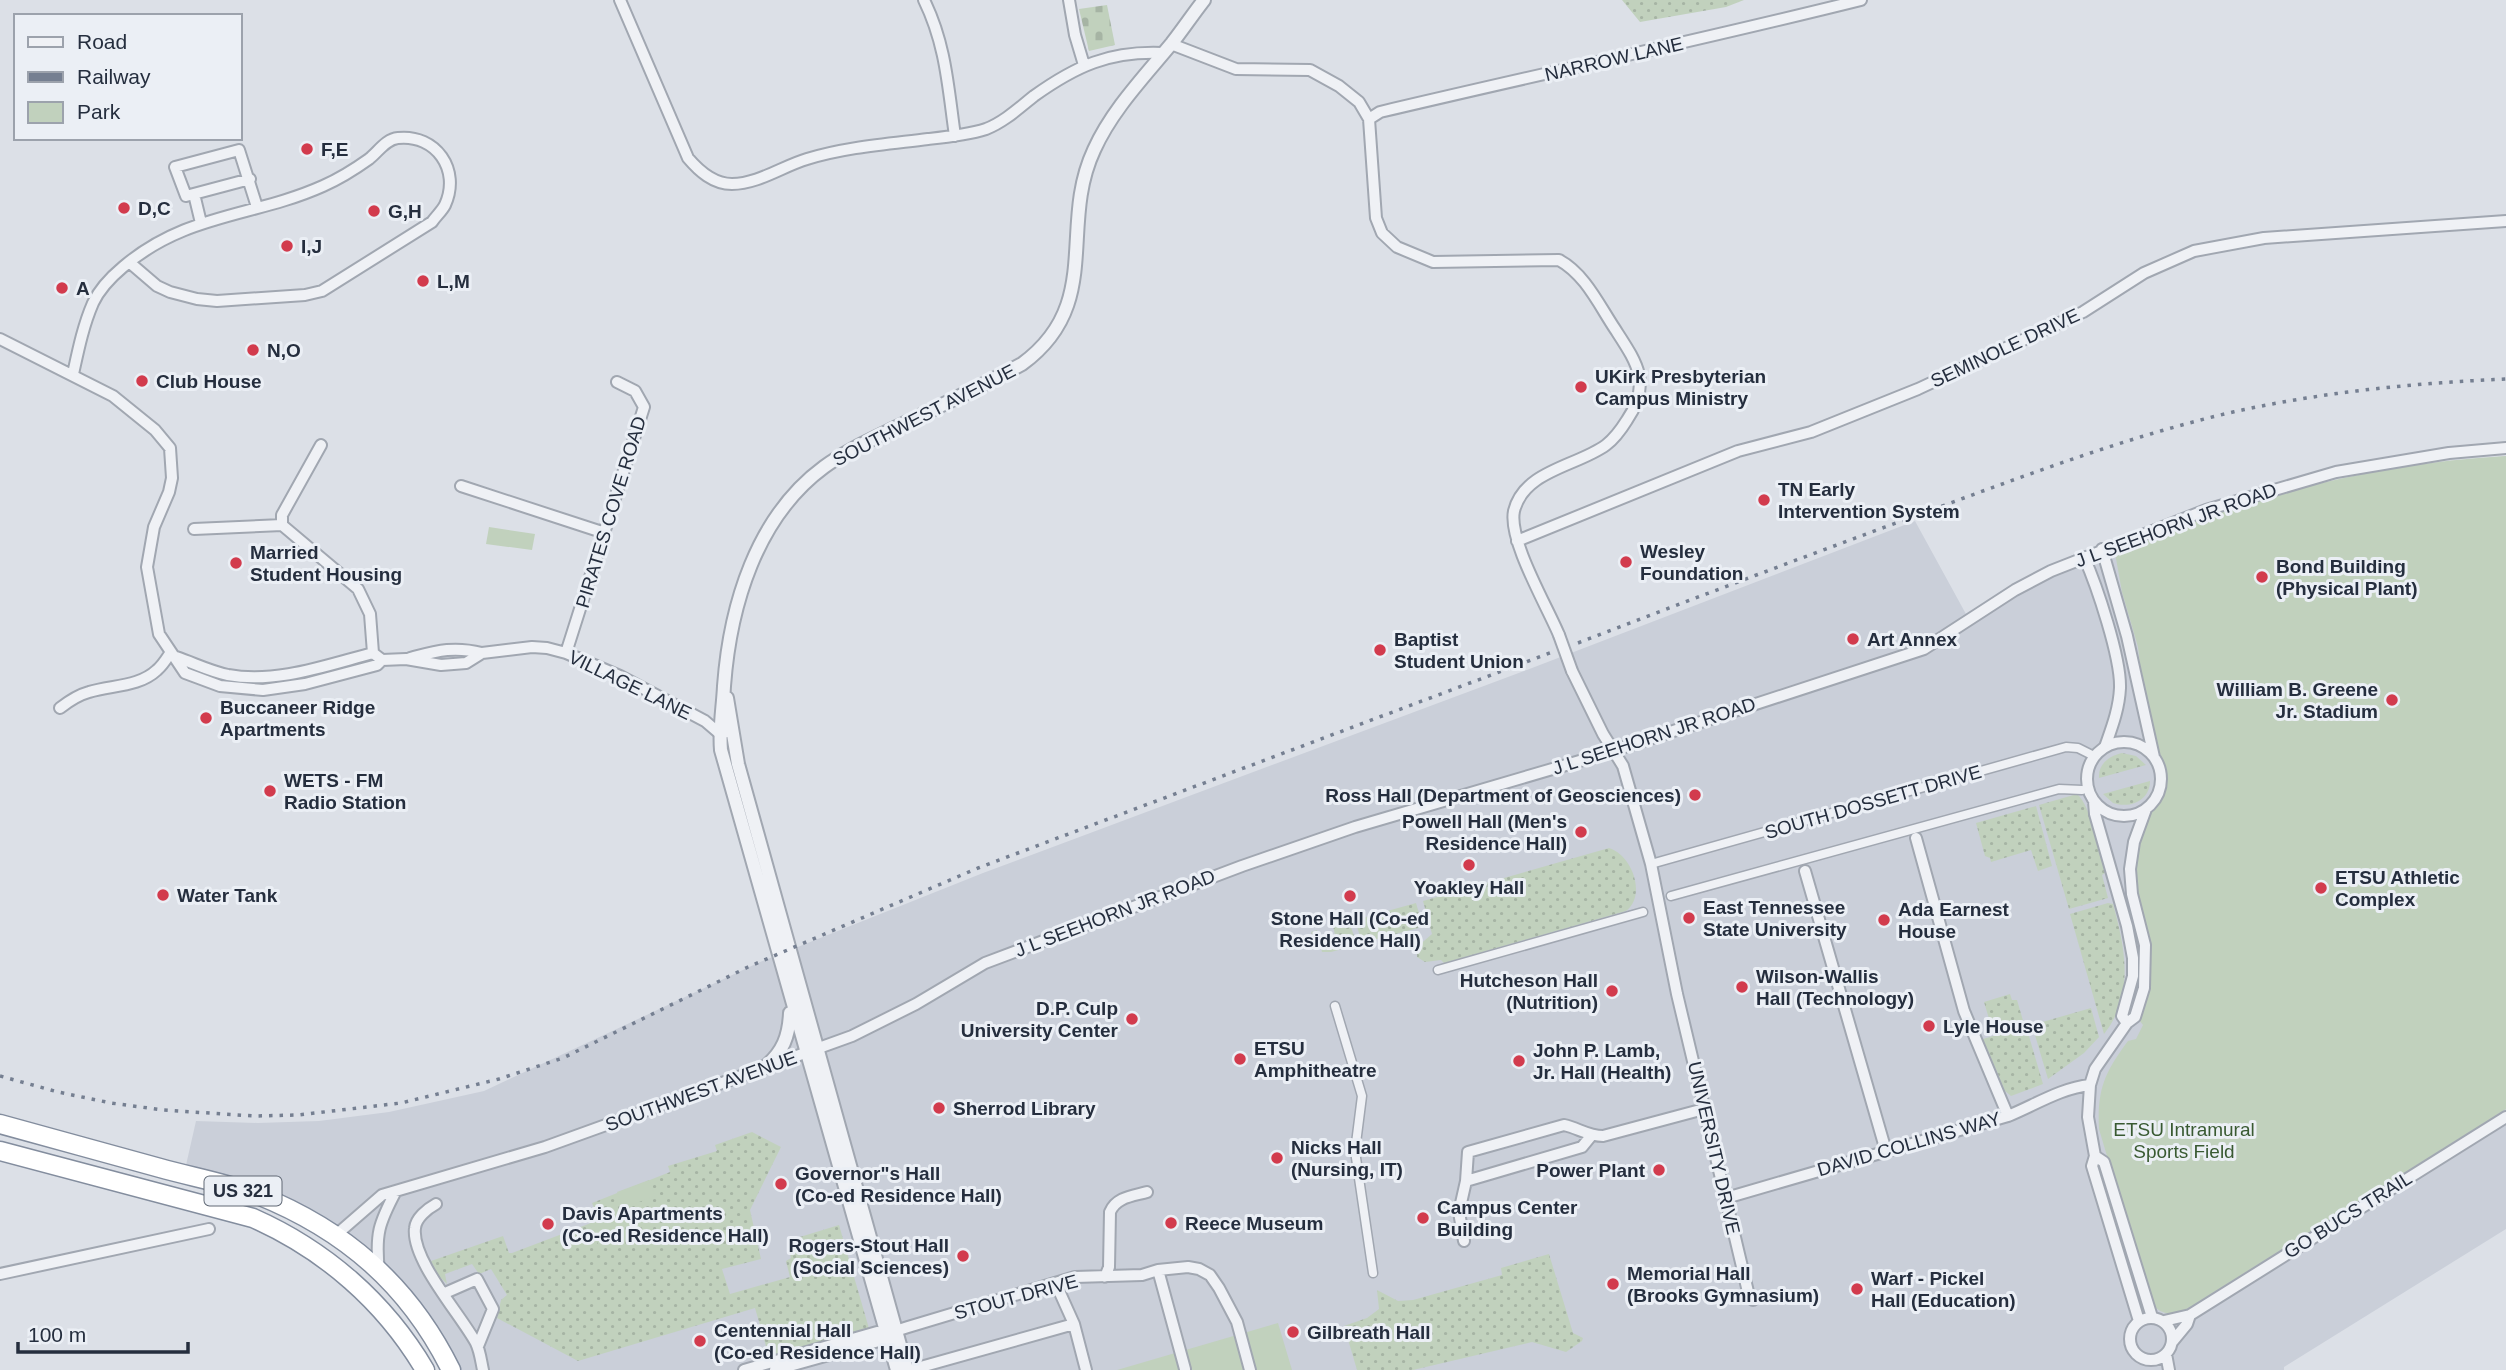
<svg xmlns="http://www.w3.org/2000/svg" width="2506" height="1370" font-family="Arial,sans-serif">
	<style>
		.built { fill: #cacfd9 }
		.grass { fill: url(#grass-dots) }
		.cemetery { fill: url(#cemetery-stones) }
		.green { fill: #c1d1bd }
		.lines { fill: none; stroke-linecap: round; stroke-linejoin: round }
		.pedestrian-casing { stroke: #a1a7b1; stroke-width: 11 }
		.minor-casing { stroke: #a1a7b1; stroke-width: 14 }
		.tertiary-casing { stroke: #a1a7b1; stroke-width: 16 }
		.trunk-casing { stroke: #838d9e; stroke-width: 21 }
		.pedestrian { stroke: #eff1f5; stroke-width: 8 }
		.minor { stroke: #eff1f5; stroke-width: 10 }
		.tertiary { stroke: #eff1f5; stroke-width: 12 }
		.trunk { stroke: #fff; stroke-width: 18 }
		.rail { stroke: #757f91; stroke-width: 3.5; stroke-dasharray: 3.5 7; stroke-linecap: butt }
		.minor-bridge-casing { stroke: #a1a7b1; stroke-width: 14; stroke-linecap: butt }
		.minor-bridge { stroke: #eff1f5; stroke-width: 10 }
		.poi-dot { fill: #d23b4d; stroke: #ebeff5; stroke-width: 2.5 }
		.labels { text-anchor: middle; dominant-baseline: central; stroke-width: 6; stroke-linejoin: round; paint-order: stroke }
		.shield { fill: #ebeff5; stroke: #606875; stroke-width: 2 }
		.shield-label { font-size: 18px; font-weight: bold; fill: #252e3e }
		.street-label { font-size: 19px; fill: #252e3e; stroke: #ebeff5 }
		.poi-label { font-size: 19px; font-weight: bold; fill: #252e3e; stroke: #ebeff5; text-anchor: start }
		.park-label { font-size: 19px; fill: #395a32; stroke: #ebeff5 }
	</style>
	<defs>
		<pattern id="grass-dots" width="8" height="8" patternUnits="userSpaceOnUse" patternTransform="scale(1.75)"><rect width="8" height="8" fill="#c1d1bd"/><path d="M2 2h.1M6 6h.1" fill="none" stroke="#a6b4a4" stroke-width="1.8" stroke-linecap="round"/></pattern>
		<pattern id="cemetery-stones" width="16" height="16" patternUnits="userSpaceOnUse" patternTransform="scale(1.75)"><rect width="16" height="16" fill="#c1d1bd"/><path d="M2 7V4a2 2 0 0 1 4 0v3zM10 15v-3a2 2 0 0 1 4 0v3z" fill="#a6b4a4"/></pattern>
	</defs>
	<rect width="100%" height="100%" fill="#dce0e7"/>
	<path class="built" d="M2506,456V1229L2284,1367V1370H459L443,1340L325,1228L184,1174L196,1121L258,1123L319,1121L389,1112L484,1091L760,962L983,873L1532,668L1915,521L1972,625L2051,571L2097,551L2234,507L2382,470Z"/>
	<path class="grass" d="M1622,0H1744L1726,7L1640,22Z
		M2122,753L2136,756L2146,765L2099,778C2098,764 2109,756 2122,753Z
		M2150,781C2150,800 2131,809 2113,803L2103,794Z
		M2077,794C2092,807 2099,853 2105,873L2102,875L2108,898L2069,909L2039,805Z
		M2036,806L2052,866L2038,871L2031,850L1991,862L1990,858L1985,856L1976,823Z
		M1609,848C1632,855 1647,895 1626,911L1444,963L1441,960L1425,962L1417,957V947L1432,934L1423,901Z
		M1416,903L1421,920L1418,928L1362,943L1355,920Z
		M2108,903L2113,904C2125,947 2135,995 2104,1034L2070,914Z
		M1349,921L1357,945L1331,952H1322L1320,944L1314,942L1311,932L1317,930L1319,940L1335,935L1333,926Z
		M2010,994L2012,1000H2017L2024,1024L1993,1032L1984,1002Z
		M2091,1008L2099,1037L2084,1053L2048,1079L2032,1025Z
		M2026,1026L2043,1084L2011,1096L2005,1091L1983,1039Z
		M752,1132L781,1147L750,1210L761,1259L722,1269L730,1294L790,1277L786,1261L791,1258L787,1241L839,1225L870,1332L770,1360L755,1308L578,1361L497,1318L501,1300L507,1295L491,1269L479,1274L472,1264L445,1274L447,1284L438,1275L431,1261L503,1236L509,1253H512L599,1220L592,1203L670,1172L668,1166L717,1151L715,1145Z
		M1549,1254L1573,1333L1583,1338L1582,1341L1566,1352L1532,1342L1413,1370H1357L1344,1326L1367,1318L1379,1309L1377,1290L1398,1301L1413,1300L1502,1275L1501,1268Z"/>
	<path class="cemetery" d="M1107,5L1115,45L1089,51L1079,9Z"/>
	<path class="green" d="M2506,456V1109L2190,1307C2174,1316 2161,1317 2150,1301L2099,1129C2097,1089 2105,1072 2128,1041L2136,1039L2143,1025L2139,1020C2146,996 2152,976 2149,951C2145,917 2129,884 2135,850C2140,822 2163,803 2165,775L2143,692L2138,647L2122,592L2115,553C2134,541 2158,535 2179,527C2283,487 2395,462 2506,456Z
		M489,527L535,534L532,550L486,544Z
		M649,1180L655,1196L623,1208L617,1192Z
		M612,1215L621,1237L599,1246L589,1224Z
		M1278,1323L1292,1370H1117Z"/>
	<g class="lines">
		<defs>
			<path id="pedestrian" d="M1651,864L2066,747L2078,748L2094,756
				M1671,896L2059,789L2082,790
				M1438,970L1643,912
				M1335,1006L1362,1096L1355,1151L1373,1273"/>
			<path id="minor" d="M620,0L688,158C699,171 713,184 732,184C758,184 783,166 807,159C846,147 888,144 928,139C947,137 967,135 986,129C1004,122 1019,108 1034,96C1076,66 1109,51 1162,53
				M924,0C946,45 948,87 955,136
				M1069,0L1075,35L1084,65
				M1171,44L1236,69L1310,70L1339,86L1359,102L1369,119L1376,218L1382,233L1397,247L1433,262L1559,260C1585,274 1599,305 1615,329C1637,363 1652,383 1627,420C1622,428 1614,439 1606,445C1578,466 1524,470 1514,511C1508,540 1547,606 1559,635
				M1369,119L1380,112C1540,74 1701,40 1861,0
				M250,179L186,196L175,167L239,150L257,207
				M194,194L201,223
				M0,339L113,396L155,430L170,448L172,478L169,492L154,527L147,567L159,634L185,673L220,686L263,690L305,684L377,665L382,660
				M73,374C78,351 83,326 93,303C100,288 111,277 123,267C186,213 254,217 323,186C339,179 355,169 369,159C378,152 386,139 398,138C436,134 461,170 445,205C442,211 436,216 432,222L322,291L305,295L217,301L197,299L170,292L157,286L129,262
				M461,486L605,533
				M282,525L358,589L370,614L373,653L382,660L406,659L441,665L466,663L482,653L532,647L547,648L566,653L620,676L705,721L719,733L727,732
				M282,525V515L321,445
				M194,529L282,525
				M1517,541L1738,451L1811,432L1918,389L2083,312L2144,273L2194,251L2264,238L2506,221
				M2102,549L2127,636L2154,757
				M2084,557C2097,586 2121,658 2120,688C2119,709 2112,727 2105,747
				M566,653L644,407L635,391L617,382
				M176,657C194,663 209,671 228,675C276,684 327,665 373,653
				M410,658C437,651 453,646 482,653
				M1572,671L1603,734L1623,766L1651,864L1677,994L1749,1296L1753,1300
				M60,708C69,701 78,695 89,692C112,685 139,687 157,670C163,665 167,658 171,652
				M2087 779a37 37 0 1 1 74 0a37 37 0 1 1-74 0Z
				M2094,801L2095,814L2127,926L2133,958V976L2122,1016L2127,1023
				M1916,838L1964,1011L2008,1116
				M1805,871L1886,1151
				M2095,1156L2104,1162L2152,1317
				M1466,1181L1582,1147L1591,1136
				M1726,1198L2008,1116C2035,1105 2061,1088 2090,1085
				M436,1204C427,1209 416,1218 415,1228C411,1260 461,1315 476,1343C480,1351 481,1361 483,1370
				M336,1235L382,1195L545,1147L852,1036L916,1004L985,963L1242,866L1355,827L1600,755L1924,649L2015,590L2051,571L2206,510L2336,472L2449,453L2506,448
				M1464,1241L1459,1212L1466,1181L1468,1152L1564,1125C1578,1128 1588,1136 1603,1136L1704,1109
				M1158,1270L1185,1369
				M379,1271C375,1234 379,1223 396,1191
				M0,1274L209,1229
				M1105,1277L1109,1267L1110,1212C1116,1197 1133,1196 1147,1192
				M1056,1284L1074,1324L1086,1370
				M445,1293L477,1279L493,1309L478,1346
				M2130 1339a21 21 0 1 1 42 0a21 21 0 1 1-42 0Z
				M2139,1321L2092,1166L2095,1156L2088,1117L2090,1085L2095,1069L2127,1023L2135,1017L2144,988L2145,945L2132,894L2130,869L2134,842L2146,809
				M2164,1321L2190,1315L2506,1117
				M2173,1341L2187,1324L2190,1315
				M2166,1354L2169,1370
				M744,1370L877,1332L886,1334
				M775,1370L879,1341L886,1334L908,1327L1075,1277L1142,1275L1158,1270L1188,1267L1199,1269L1210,1275L1219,1288L1237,1322L1250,1370
				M910,1370L1074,1324"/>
			<path id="tertiary" d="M727,698L738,764L907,1370
				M765,1067C783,1052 789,1036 790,1013
				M897,1370L721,750C719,728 723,708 724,686C730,606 756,517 824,467C847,450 873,439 899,426C940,406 982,386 1022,364C1104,304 1058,227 1094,150C1112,110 1144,77 1172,43C1183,29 1193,14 1204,0"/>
			<path id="trunk" d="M0,1124C53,1139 107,1153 160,1168C192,1177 227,1183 258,1195C345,1230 409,1285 451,1370
				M0,1151L253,1218C325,1250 385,1302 425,1370"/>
		</defs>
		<use href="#pedestrian" class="pedestrian-casing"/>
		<use href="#minor" class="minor-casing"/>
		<use href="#tertiary" class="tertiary-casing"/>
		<use href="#trunk" class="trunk-casing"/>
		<use href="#pedestrian" class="pedestrian"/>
		<use href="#minor" class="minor"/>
		<use href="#tertiary" class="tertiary"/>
		<use href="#trunk" class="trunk"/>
		<path class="rail" d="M1578,643C1700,596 1822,550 1945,505C2040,470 2134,435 2233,412C2323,392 2414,383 2506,379
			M0,1076L58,1092L111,1103L163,1110L254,1116L298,1115L401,1103L499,1079L563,1058L748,967L978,868L1555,651"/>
		<defs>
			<path id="minor-bridge" d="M1559,635L1572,671"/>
		</defs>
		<use href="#minor-bridge" class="minor-bridge-casing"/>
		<use href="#minor-bridge" class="minor-bridge"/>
	</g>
	<g class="poi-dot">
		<circle cx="307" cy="149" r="7"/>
		<circle cx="124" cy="208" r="7"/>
		<circle cx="374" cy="211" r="7"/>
		<circle cx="287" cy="246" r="7"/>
		<circle cx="423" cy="281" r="7"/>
		<circle cx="62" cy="288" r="7"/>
		<circle cx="253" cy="350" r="7"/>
		<circle cx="142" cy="381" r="7"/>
		<circle cx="1581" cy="387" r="7"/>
		<circle cx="1764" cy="500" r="7"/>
		<circle cx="1626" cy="562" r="7"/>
		<circle cx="236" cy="563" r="7"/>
		<circle cx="2262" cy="577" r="7"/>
		<circle cx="1853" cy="639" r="7"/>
		<circle cx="1380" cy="650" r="7"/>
		<circle cx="2392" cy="700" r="7"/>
		<circle cx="206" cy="718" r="7"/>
		<circle cx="270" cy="791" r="7"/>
		<circle cx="1695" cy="795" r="7"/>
		<circle cx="1581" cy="832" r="7"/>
		<circle cx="1469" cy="865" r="7"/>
		<circle cx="2321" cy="888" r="7"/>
		<circle cx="163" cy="895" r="7"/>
		<circle cx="1350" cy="896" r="7"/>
		<circle cx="1689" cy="918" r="7"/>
		<circle cx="1884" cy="920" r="7"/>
		<circle cx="1742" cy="987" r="7"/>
		<circle cx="1612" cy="991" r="7"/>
		<circle cx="1132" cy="1019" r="7"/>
		<circle cx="1929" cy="1026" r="7"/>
		<circle cx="1240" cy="1059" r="7"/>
		<circle cx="1519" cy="1061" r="7"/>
		<circle cx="939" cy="1108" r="7"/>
		<circle cx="1277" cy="1158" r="7"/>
		<circle cx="1659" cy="1170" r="7"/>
		<circle cx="781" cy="1184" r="7"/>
		<circle cx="1423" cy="1218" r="7"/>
		<circle cx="1171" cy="1223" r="7"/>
		<circle cx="548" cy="1224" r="7"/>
		<circle cx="963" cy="1256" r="7"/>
		<circle cx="1613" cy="1284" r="7"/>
		<circle cx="1857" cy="1289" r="7"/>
		<circle cx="1293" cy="1332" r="7"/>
		<circle cx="700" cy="1341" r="7"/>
	</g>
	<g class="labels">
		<rect class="shield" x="204.5" y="1176.5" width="77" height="29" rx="5"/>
		<g class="shield-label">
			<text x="243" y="1191">US 321</text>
		</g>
		<g class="street-label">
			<text transform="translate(1614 59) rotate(-13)">NARROW LANE</text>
			<text transform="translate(2005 348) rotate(-25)">SEMINOLE DRIVE</text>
			<text transform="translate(924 415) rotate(-27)">SOUTHWEST AVENUE</text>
			<text transform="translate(611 512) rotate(-73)">PIRATES COVE ROAD</text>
			<text transform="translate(2176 525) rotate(-20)">J L SEEHORN JR ROAD</text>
			<text transform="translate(630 685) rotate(26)">VILLAGE LANE</text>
			<text transform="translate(1654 736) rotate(-18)">J L SEEHORN JR ROAD</text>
			<text transform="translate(1873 802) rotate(-16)">SOUTH DOSSETT DRIVE</text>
			<text transform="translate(1115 913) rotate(-21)">J L SEEHORN JR ROAD</text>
			<text transform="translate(701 1091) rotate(-20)">SOUTHWEST AVENUE</text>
			<text transform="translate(1909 1144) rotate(-16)">DAVID COLLINS WAY</text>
			<text transform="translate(1714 1148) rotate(77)">UNIVERSITY DRIVE</text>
			<text transform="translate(2348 1215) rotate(-32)">GO BUCS TRAIL</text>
			<text transform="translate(1016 1297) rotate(-15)">STOUT DRIVE</text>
		</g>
		<g class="poi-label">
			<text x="321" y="149">F,E</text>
			<text x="138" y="208">D,C</text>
			<text x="388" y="211">G,H</text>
			<text x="301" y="246">I,J</text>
			<text x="437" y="281">L,M</text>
			<text x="76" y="288">A</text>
			<text x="267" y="350">N,O</text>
			<text x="1595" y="376">UKirk Presbyterian<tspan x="1595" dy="22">Campus Ministry</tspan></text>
			<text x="156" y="381">Club House</text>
			<text x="1778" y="489">TN Early<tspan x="1778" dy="22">Intervention System</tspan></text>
			<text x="1640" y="551">Wesley<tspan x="1640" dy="22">Foundation</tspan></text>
			<text x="250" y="552">Married<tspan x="250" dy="22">Student Housing</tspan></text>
			<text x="2276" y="566">Bond Building<tspan x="2276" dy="22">(Physical Plant)</tspan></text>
			<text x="1394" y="639">Baptist<tspan x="1394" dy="22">Student Union</tspan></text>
			<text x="1867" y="639">Art Annex</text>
			<text x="2378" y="689" text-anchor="end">William B. Greene<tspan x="2378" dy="22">Jr. Stadium</tspan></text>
			<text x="220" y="707">Buccaneer Ridge<tspan x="220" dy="22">Apartments</tspan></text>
			<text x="284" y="780">WETS - FM<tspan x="284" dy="22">Radio Station</tspan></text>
			<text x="1681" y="795" text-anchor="end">Ross Hall (Department of Geosciences)</text>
			<text x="1567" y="821" text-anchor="end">Powell Hall (Men's<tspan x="1567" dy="22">Residence Hall)</tspan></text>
			<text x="2335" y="877">ETSU Athletic<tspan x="2335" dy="22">Complex</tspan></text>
			<text x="1469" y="887" text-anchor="middle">Yoakley Hall</text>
			<text x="177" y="895">Water Tank</text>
			<text x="1703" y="907">East Tennessee<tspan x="1703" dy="22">State University</tspan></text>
			<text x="1898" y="909">Ada Earnest<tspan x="1898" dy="22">House</tspan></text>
			<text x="1350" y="918" text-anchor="middle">Stone Hall (Co-ed<tspan x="1350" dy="22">Residence Hall)</tspan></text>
			<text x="1756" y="976">Wilson-Wallis<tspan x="1756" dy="22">Hall (Technology)</tspan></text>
			<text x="1598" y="980" text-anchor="end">Hutcheson Hall<tspan x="1598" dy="22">(Nutrition)</tspan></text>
			<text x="1118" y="1008" text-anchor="end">D.P. Culp<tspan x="1118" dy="22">University Center</tspan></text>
			<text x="1943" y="1026">Lyle House</text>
			<text x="1254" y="1048">ETSU<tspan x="1254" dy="22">Amphitheatre</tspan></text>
			<text x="1533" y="1050">John P. Lamb,<tspan x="1533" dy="22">Jr. Hall (Health)</tspan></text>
			<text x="953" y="1108">Sherrod Library</text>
			<text x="1291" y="1147">Nicks Hall<tspan x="1291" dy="22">(Nursing, IT)</tspan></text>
			<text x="1645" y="1170" text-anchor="end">Power Plant</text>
			<text x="795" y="1173">Governor"s Hall<tspan x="795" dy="22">(Co-ed Residence Hall)</tspan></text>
			<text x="1437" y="1207">Campus Center<tspan x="1437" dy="22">Building</tspan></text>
			<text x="562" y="1213">Davis Apartments<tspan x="562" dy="22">(Co-ed Residence Hall)</tspan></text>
			<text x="1185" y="1223">Reece Museum</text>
			<text x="949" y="1245" text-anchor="end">Rogers-Stout Hall<tspan x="949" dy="22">(Social Sciences)</tspan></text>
			<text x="1627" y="1273">Memorial Hall<tspan x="1627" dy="22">(Brooks Gymnasium)</tspan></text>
			<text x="1871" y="1278">Warf - Pickel<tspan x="1871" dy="22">Hall (Education)</tspan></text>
			<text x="714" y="1330">Centennial Hall<tspan x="714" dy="22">(Co-ed Residence Hall)</tspan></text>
			<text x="1307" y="1332">Gilbreath Hall</text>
		</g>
		<g class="park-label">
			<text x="2184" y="1129">ETSU Intramural<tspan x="2184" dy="22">Sports Field</tspan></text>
		</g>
	</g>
	<rect x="14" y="14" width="228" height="126" fill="#ebeff5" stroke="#9ca2ac" stroke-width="2"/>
	<rect x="28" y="37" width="35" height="10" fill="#eff1f5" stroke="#9ca2ac" stroke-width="2"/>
	<text x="77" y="49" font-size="21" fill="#252e3e">Road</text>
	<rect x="28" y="72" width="35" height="10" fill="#757f91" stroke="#9ca2ac" stroke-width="2"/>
	<text x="77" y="84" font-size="21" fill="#252e3e">Railway</text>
	<rect x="28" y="102" width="35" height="21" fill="#c1d1bd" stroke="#9ca2ac" stroke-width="2"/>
	<text x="77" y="119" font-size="21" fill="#252e3e">Park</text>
	<path d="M18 1342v10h170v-10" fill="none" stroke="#252e3e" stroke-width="3.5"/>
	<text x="28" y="1342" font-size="21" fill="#252e3e" stroke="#ebeff5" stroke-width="5" paint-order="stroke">100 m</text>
</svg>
